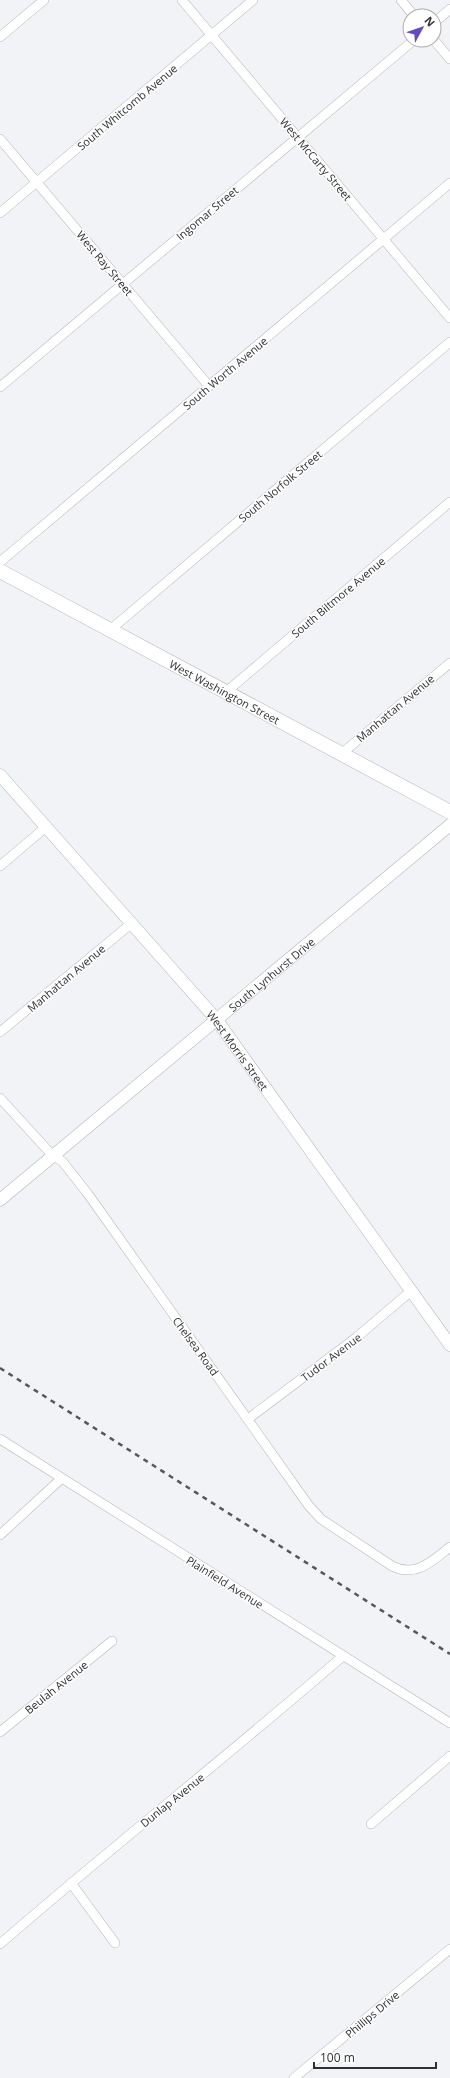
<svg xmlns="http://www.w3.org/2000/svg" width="450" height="2078" font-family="'Open Sans',sans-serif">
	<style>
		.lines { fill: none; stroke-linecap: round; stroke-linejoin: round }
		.minor-casing { stroke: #b3b4b8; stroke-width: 10 }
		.secondary-casing { stroke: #b3b4b8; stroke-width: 13 }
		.primary-casing { stroke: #b3b4b8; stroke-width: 15 }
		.minor { stroke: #fff; stroke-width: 9 }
		.secondary { stroke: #fff; stroke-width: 12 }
		.primary { stroke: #fff; stroke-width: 14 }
		.rail { stroke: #57575a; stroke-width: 2.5; stroke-dasharray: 5 5; stroke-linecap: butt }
		.labels { text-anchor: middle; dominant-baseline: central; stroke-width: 3; stroke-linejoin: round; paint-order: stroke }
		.street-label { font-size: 11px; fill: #303032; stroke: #fff }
	</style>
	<rect width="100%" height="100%" fill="#f1f3f7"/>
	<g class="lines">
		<defs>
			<path id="minor" d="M182,0L450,318
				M401,0L414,16
				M434,23L450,9
				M0,37L44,0
				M434,40L450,59
				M0,139L209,386
				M0,213L253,0
				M0,387L414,40
				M0,562L450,183
				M110,630L450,342
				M226,692L450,502
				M341,754L450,663
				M0,866L46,827
				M0,1032L132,923
				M0,1098L53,1156L62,1161L88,1194L309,1506L321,1519L392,1566C416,1578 432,1561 450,1547
				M248,1419L357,1337L411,1291
				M0,1439L450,1723
				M0,1535L62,1478
				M0,1732L112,1641
				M371,1824L450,1756
				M71,1883L115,1943
				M0,1944C113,1846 230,1754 343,1656
				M294,2078L450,1949"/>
			<g id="secondary">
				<path id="s1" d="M0,775L216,1019L450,1345"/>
				<path id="s2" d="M0,1200L450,825"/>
			</g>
			<g id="primary">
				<path id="s3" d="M0,571L450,812"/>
			</g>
		</defs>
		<use href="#minor" class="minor-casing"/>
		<use href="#secondary" class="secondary-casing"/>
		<use href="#primary" class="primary-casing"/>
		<use href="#minor" class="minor"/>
		<use href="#secondary" class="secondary"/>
		<use href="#primary" class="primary"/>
		<path class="rail" d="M0,1368L450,1654"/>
	</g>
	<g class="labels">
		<g class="street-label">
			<text transform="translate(127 107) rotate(-40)">South Whitcomb Avenue</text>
			<text transform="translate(316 159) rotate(50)">West McCarty Street</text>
			<text transform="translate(207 213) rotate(-40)">Ingomar Street</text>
			<text transform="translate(105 263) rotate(50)">West Ray Street</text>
			<text transform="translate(225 373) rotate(-40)">South Worth Avenue</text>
			<text transform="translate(280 486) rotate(-40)">South Norfolk Street</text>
			<text transform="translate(338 597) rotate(-40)">South Biltmore Avenue</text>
			<text stroke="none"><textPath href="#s3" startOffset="255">West Washington Street</textPath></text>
			<text transform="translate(395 708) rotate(-40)">Manhattan Avenue</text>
			<text stroke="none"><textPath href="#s2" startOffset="353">South Lynhurst Drive</textPath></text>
			<text transform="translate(66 978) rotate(-40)">Manhattan Avenue</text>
			<text stroke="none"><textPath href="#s1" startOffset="364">West Morris Street</textPath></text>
			<text transform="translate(196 1346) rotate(54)">Chelsea Road</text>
			<text transform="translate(331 1357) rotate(-37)">Tudor Avenue</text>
			<text transform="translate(225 1582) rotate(32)">Plainfield Avenue</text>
			<text transform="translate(56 1687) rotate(-39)">Beulah Avenue</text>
			<text transform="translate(172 1800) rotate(-39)">Dunlap Avenue</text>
			<text transform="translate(372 2014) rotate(-40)">Phillips Drive</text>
		</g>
	</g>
	<g transform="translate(422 28) rotate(50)"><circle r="19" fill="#ffffff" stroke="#acacad"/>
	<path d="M0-3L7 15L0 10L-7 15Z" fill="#604dc6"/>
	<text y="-6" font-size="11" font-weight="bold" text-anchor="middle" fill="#303032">N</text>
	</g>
	<path d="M314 2062v6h122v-6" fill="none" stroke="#303032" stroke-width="2"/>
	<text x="320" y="2062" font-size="12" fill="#303032" stroke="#ffffff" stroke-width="3" paint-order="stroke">100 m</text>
</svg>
